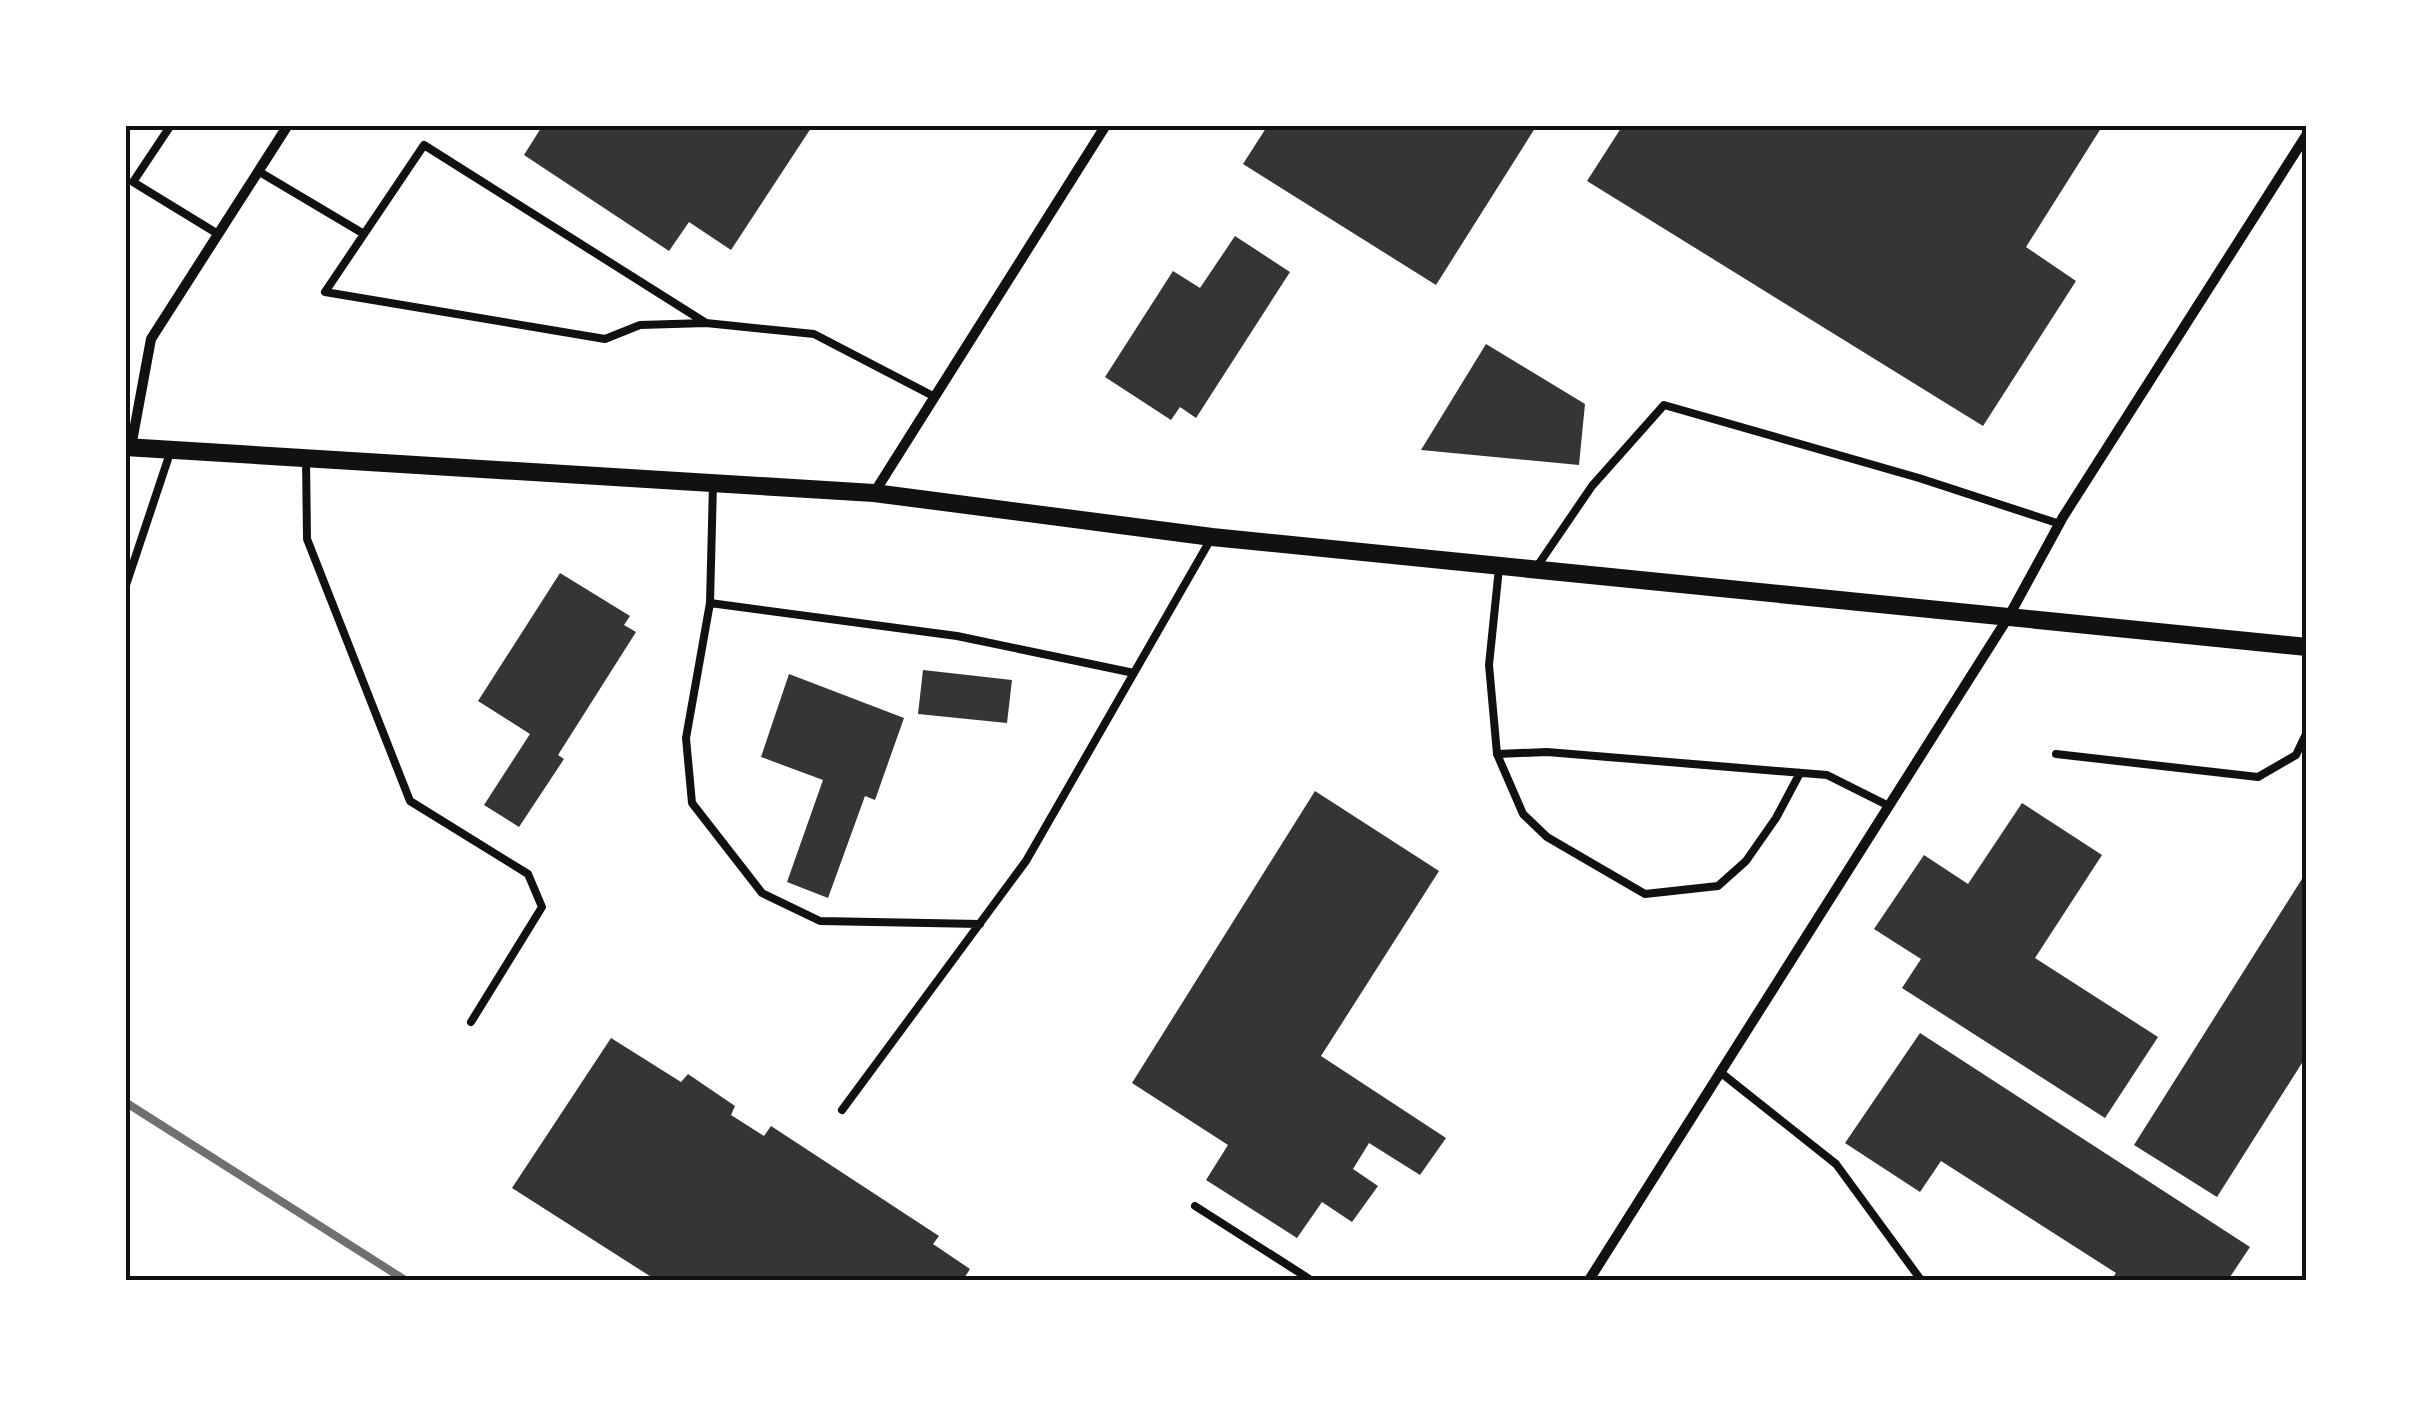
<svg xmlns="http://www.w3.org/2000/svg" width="2432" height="1405" font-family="Roboto,sans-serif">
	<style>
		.building { fill: #353535 }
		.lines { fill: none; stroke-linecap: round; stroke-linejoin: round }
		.service { stroke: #111; stroke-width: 8 }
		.minor { stroke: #111; stroke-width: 10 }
		.tertiary { stroke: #111; stroke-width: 18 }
		.rail { stroke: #707070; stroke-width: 8 }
		.neatline { fill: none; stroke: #111; stroke-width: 4 }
	</style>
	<rect width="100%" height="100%" fill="#fff"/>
	<path class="building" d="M537,125H813L731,250L689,222L669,251L524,155L541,128Z
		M1268,125H1537L1436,285L1243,164Z
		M1623,125H2103L2026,247L2076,281L1983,426L1587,181Z
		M1235,236L1290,272L1196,418L1180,407L1171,420L1105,377L1173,271L1200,288Z
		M1486,344L1585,404L1579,465L1421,450Z
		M560,573L630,616L624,625L636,632L558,755L564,759L519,827L484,805L530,734L478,701Z
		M923,670L1012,680L1007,723L918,714Z
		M789,674L904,718L875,800L865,796L828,898L787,882L823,780L761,757Z
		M1315,791L1439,871L1321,1056L1446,1138L1420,1175L1369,1143L1353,1169L1378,1186L1352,1222L1322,1202L1297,1238L1206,1180L1228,1145L1132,1083Z
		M2022,803L2102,855L2035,958L2158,1037L2105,1118L1902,988L1921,959L1874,929L1924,855L1968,884Z
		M2307,871V1055L2217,1197L2134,1145Z
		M1920,1033L2250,1247L2228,1280H2111L2116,1273L1941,1161L1920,1192L1845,1143Z
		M611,1038L681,1082L688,1074L735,1106L731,1115L764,1136L771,1126L939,1236L933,1244L970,1269L963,1280H656L512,1188Z"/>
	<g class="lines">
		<path class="service" d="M171,125L133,182L218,234
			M258,171L364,234
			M706,323L424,145L325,292L605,339L640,325L706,323L814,334L935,397
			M306,459L307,539L410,801L528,874L542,907L471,1022
			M713,484L710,603L686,738L692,803L762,893L820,921L980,924
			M1499,568L1489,665L1497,754L1523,814L1547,837L1645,894L1718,886L1746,861L1776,818L1800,773
			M1536,568L1592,486L1664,405L1919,478L2060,524
			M125,588L171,450
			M710,603L957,636L1134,673
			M1497,754L1547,752L1827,775L1889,806
			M2056,754L2258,777L2296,755L2307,732
			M1720,1072L1836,1164L1921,1280
			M842,1110L1026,861L1212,537
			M1195,1206L1311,1280"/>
		<path class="minor" d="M131,447L151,339L288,125
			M874,493L1106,125
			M1589,1280L2009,616L2063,517L2307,134"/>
		<path class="tertiary" d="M125,447L874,493L1212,537L2307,647"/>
		<path class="rail" d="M125,1102L405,1280"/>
	</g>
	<rect width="2432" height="1405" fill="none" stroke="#ffffff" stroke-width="255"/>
	<rect x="128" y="128" width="2176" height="1150" class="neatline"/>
</svg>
